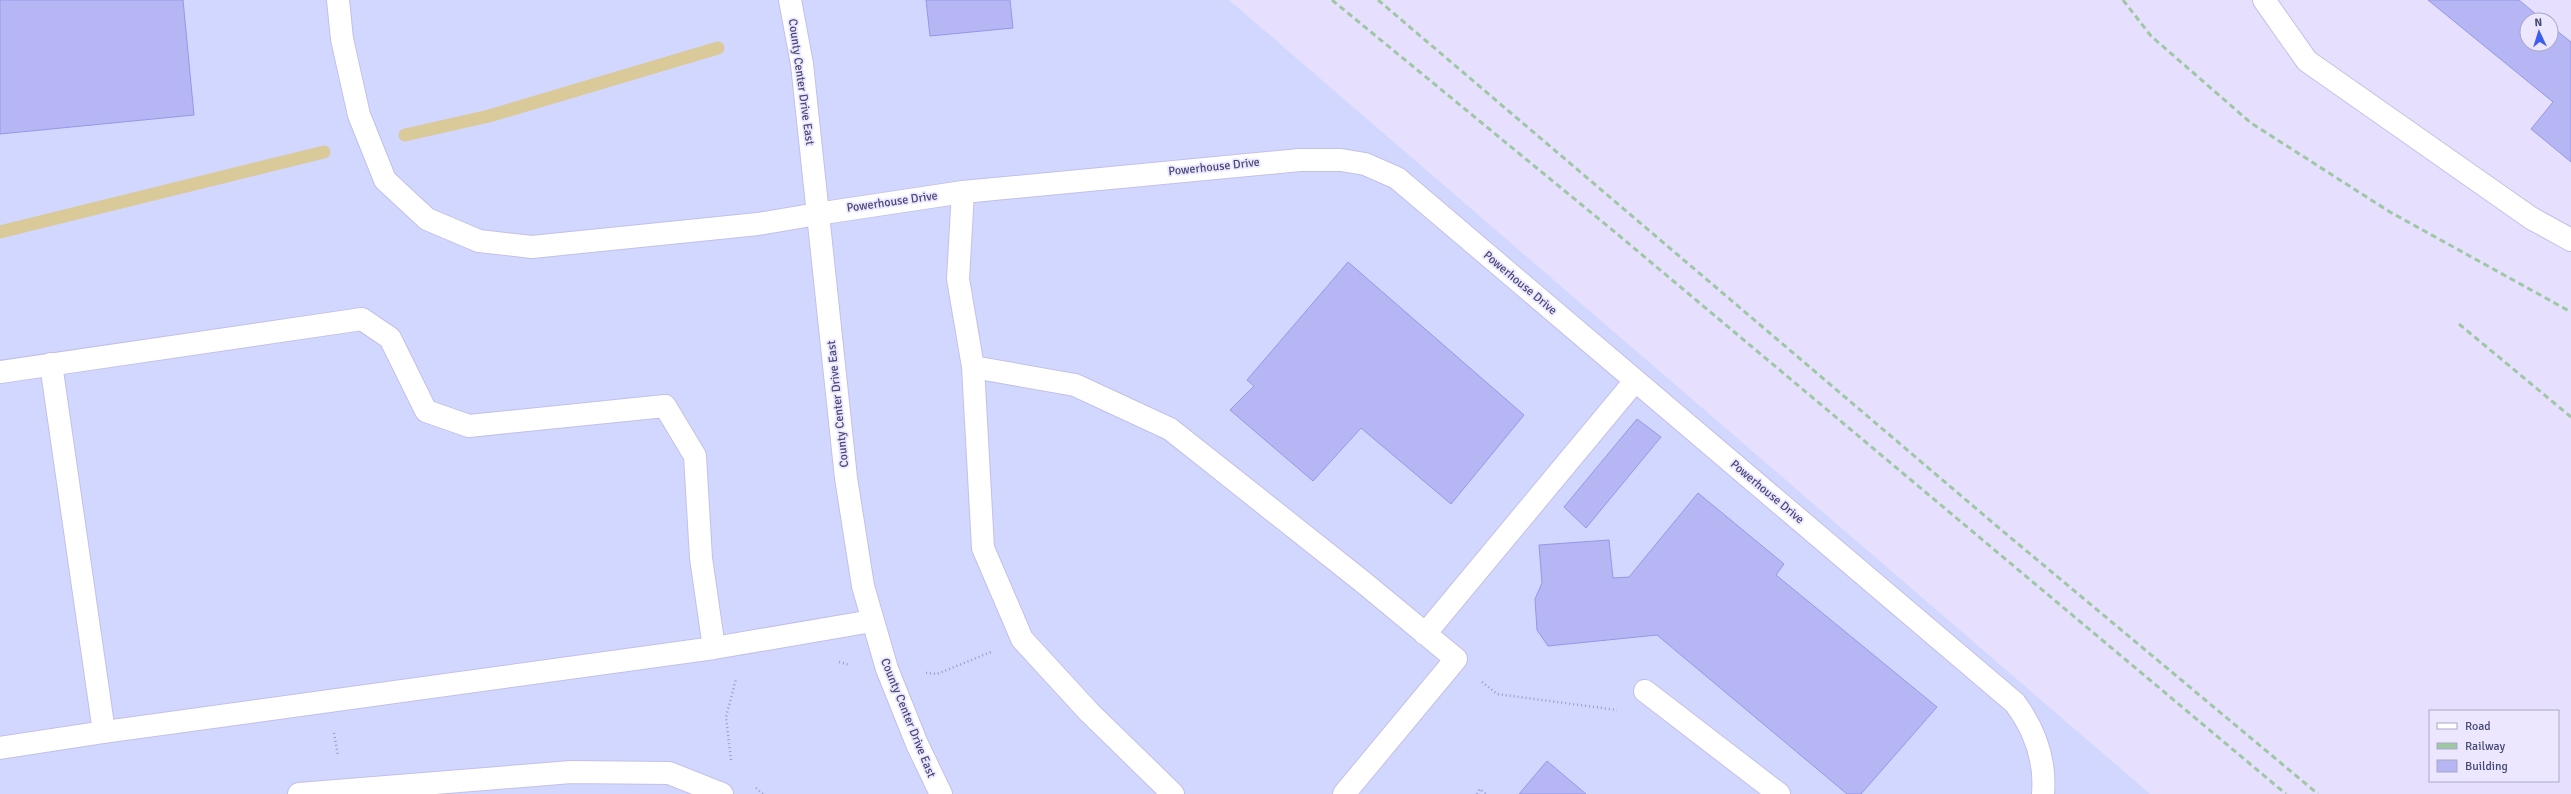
<svg xmlns="http://www.w3.org/2000/svg" width="2571" height="794" font-family="Signika,sans-serif">
	<style>
		.commercial { fill: #d2d7ff }
		.lines { fill: none; stroke-linecap: round; stroke-linejoin: round }
		.stream { stroke: #daca99; stroke-width: 13 }
		.building { fill: #b6b6f4; stroke: #9597e8 }
		.lane-casing { stroke: #c3c0e7; stroke-width: 24 }
		.street-casing { stroke: #c3c0e7; stroke-width: 24 }
		.path { stroke: #999ad9; stroke-width: 2.5; stroke-dasharray: 1 3; stroke-linecap: butt }
		.lane { stroke: #fff; stroke-width: 22 }
		.street { stroke: #fff; stroke-width: 22 }
		.rail { stroke: #9ec7a4; stroke-width: 3; stroke-dasharray: 6 4; stroke-linecap: butt }
		.labels { text-anchor: middle; dominant-baseline: central; stroke-width: 3.5; stroke-linejoin: round; paint-order: stroke }
		.street-label { font-size: 12px; fill: #464875; stroke: #ece7ff }
	</style>
	<rect width="100%" height="100%" fill="#e6e0fe"/>
	<path class="commercial" d="M0,0H1229L2150,794H0Z"/>
	<g class="lines">
		<path class="stream" d="M405,135L489,116L718,48
			M0,232L324,152"/>
	</g>
	<path class="building" d="M0,0H183L194,115L0,134Z
		M926,0H1010L1013,28L930,36Z
		M2428,0H2519L2543,20H2527V44H2551V26L2571,42V162L2531,129L2553,102Z
		M1348,262L1524,415L1451,504L1361,428L1313,481L1230,410L1254,386L1247,380Z
		M1637,419L1661,437L1586,528L1564,507Z
		M1698,493L1784,564L1776,575L1937,707L1861,794H1847L1657,635L1548,646L1537,630L1535,599L1542,583L1539,545L1609,540L1613,578L1629,577Z
		M1547,761L1586,794H1519Z"/>
	<g class="lines">
		<defs>
			<path id="lane" d="M338,0L342,39L359,115L385,180L427,219L479,241L532,247L758,224L817,214
				M2264,0L2307,61L2531,218L2571,240
				M963,192L958,279L973,367L983,548L1022,639L1089,712L1173,794
				M51,364L104,732
				M973,367L1075,385L1170,429L1363,582L1456,659L1344,794
				M0,372L362,319L390,338L426,411L469,426L665,406L695,456L701,558L714,648
				M1425,634L1635,381
				M1645,691L1779,794
				M0,748L104,732L714,648L872,621
				M299,794L571,772L669,773L722,794"/>
			<path id="street" d="M790,0L802,64L846,478L863,586L887,669L917,744L941,794
				M817,214L963,192L1300,160H1341L1365,164L1397,178L2015,703C2035,730 2046,759 2043,794"/>
		</defs>
		<use href="#lane" class="lane-casing"/>
		<use href="#street" class="street-casing"/>
		<path class="path" d="M839,662L850,665
			M926,673L937,674L991,652
			M1482,682L1497,694L1617,710
			M334,733L338,756
			M731,760L726,717L736,679
			M756,788L763,794
			M1477,794L1480,789L1486,794"/>
		<use href="#lane" class="lane"/>
		<use href="#street" class="street"/>
		<path class="rail" d="M1332,0L1616,233L2286,794
			M1378,0L1999,528L2318,794
			M2123,0L2151,36L2251,123L2390,212L2571,312
			M2459,324L2571,417"/>
	</g>
	<g class="labels">
		<g class="street-label">
			<text transform="translate(801 82) rotate(82)">County Center Drive East</text>
			<text transform="translate(1214 167) rotate(-6)">Powerhouse Drive</text>
			<text transform="translate(892 202) rotate(-8)">Powerhouse Drive</text>
			<text transform="translate(1520 283) rotate(40)">Powerhouse Drive</text>
			<text transform="translate(838 404) rotate(-96)">County Center Drive East</text>
			<text transform="translate(1767 492) rotate(40)">Powerhouse Drive</text>
			<text transform="translate(908 718) rotate(68)">County Center Drive East</text>
		</g>
	</g>
	<rect x="2429" y="710" width="130" height="72" fill="#ece7ff" stroke="#aaa7c8"/>
	<rect x="2437" y="723" width="20" height="6" fill="#ffffff" stroke="#aaa7c8"/>
	<text x="2465" y="730" font-size="12" fill="#464875">Road</text>
	<rect x="2437" y="743" width="20" height="6" fill="#9ec7a4" stroke="#aaa7c8"/>
	<text x="2465" y="750" font-size="12" fill="#464875">Railway</text>
	<rect x="2437" y="760" width="20" height="12" fill="#b6b6f4" stroke="#aaa7c8"/>
	<text x="2465" y="770" font-size="12" fill="#464875">Building</text>
	<g transform="translate(2539 32) rotate(356)"><circle r="19" fill="#ece7ff" stroke="#aaa7c8"/>
	<path d="M0-3L7 15L0 10L-7 15Z" fill="#3d5def"/>
	<text y="-6" font-size="11" font-weight="bold" text-anchor="middle" fill="#464875">N</text>
	</g>
</svg>
